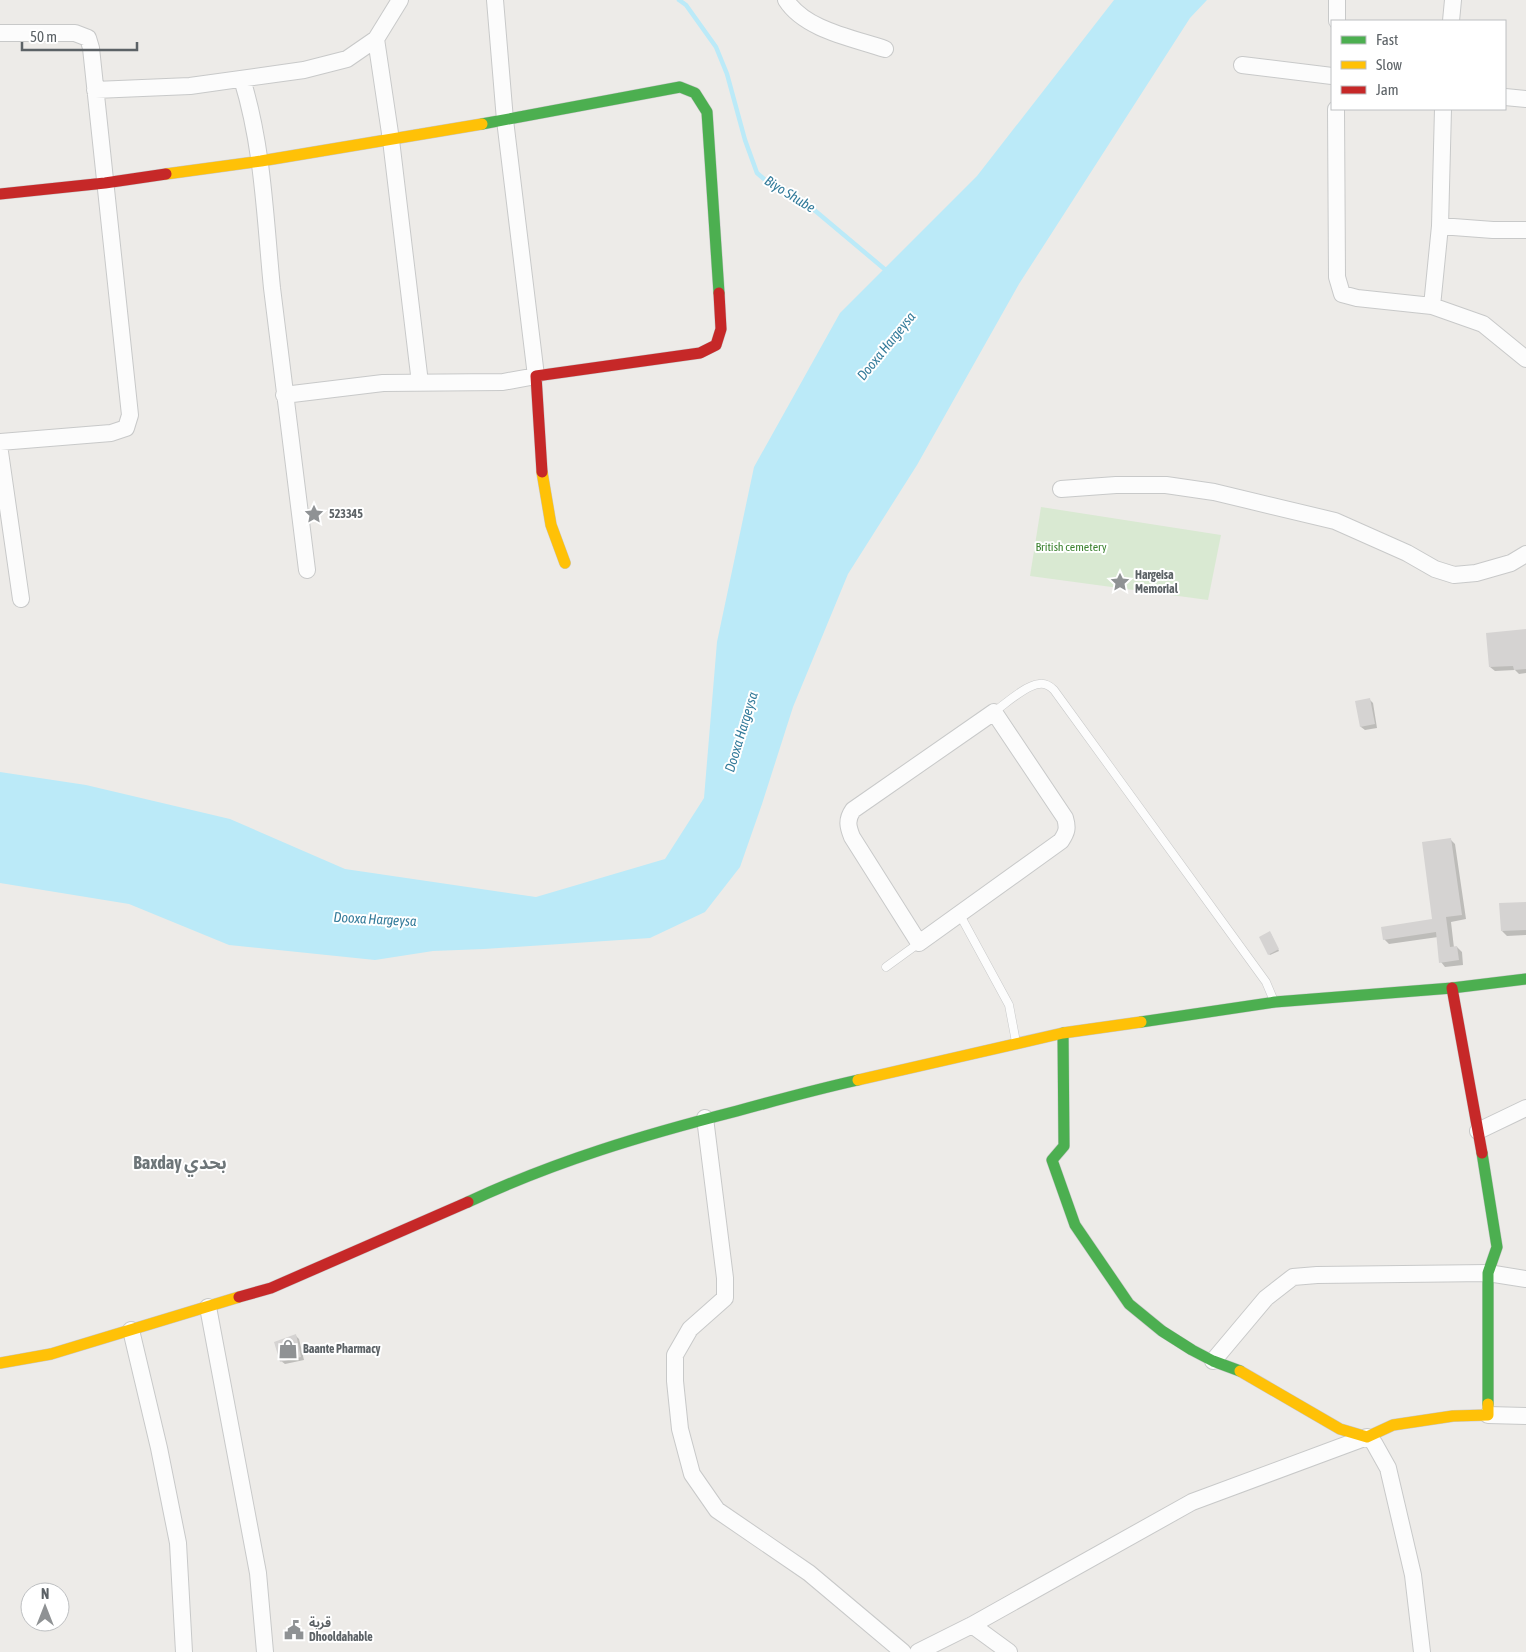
<svg xmlns="http://www.w3.org/2000/svg" width="1526" height="1652" font-family="'Asap Condensed','Noto Sans Arabic',sans-serif">
	<style>
		.green { fill: #d9e9d2 }
		.water { fill: #bbeaf8 }
		.shadow { fill: #0003 }
		.lines { fill: none; stroke-linecap: round; stroke-linejoin: round }
		.stream { stroke: #bbeaf8; stroke-width: 4.5 }
		.building { fill: #d5d3d2 }
		.lane-casing { stroke: #c8c9c9; stroke-width: 9 }
		.street-casing { stroke: #c8c9c9; stroke-width: 18 }
		.fast-casing { stroke: #c8c8c9; stroke-width: 12 }
		.slow-casing { stroke: #c8c8c9; stroke-width: 12 }
		.jam-casing { stroke: #c8c8c9; stroke-width: 12 }
		.lane { stroke: #fcfcfc; stroke-width: 8 }
		.street { stroke: #fcfcfc; stroke-width: 16 }
		.fast { stroke: #4caf50; stroke-width: 11 }
		.slow { stroke: #ffc107; stroke-width: 11 }
		.jam { stroke: #c62828; stroke-width: 11 }
		.labels { text-anchor: middle; dominant-baseline: central; stroke-width: 4; stroke-linejoin: round; paint-order: stroke }
		.poi-label { font-size: 12px; font-weight: bold; fill: #5c6266; stroke: #fff; text-anchor: start }
		.park-label { font-size: 12px; fill: #3c8230; stroke: #fff }
		.water-label { font-size: 14px; font-style: italic; fill: #357c9b; stroke: #fff }
		.district-label { font-size: 18px; font-weight: bold; fill: #6d7578; stroke: #fff }
	</style>
	<rect width="100%" height="100%" fill="#edebe8"/>
	<path class="green" d="M1041,507L1221,535L1208,600L1030,576Z"/>
	<path class="water" d="M1114,0H1207L1190,18L1019,284L917,465L848,574L793,707L762,804L740,867L705,912L650,938L484,949L433,951L375,960L229,945L129,904L0,883V772L86,785L230,819L345,869L536,897L665,859L704,798L717,642L754,467L840,313L977,176Z"/>
	<path class="shadow" d="M1526,630V673L1519,674L1515,670L1495,671L1490,667Z
		M1369,699L1373,703L1377,728L1365,730L1361,727L1356,702Z
		M1450,839L1455,844L1466,919L1451,922L1454,948L1457,947L1462,952L1463,965L1445,967L1441,962L1438,937L1389,944L1384,939L1434,920Z
		M1526,903V935L1507,936L1502,931Z
		M1271,934L1279,951L1270,955L1269,954Z
		M296,1336L299,1339L304,1360L285,1364L281,1361Z"/>
	<g class="lines">
		<path class="stream" d="M679,0L686,5L716,47L727,74L745,140L757,173L771,185L800,198L888,272"/>
	</g>
	<path class="building" d="M1526,629V669L1514,670L1513,666L1489,667L1486,633Z
		M1370,698L1375,724L1360,727L1355,701Z
		M1451,838L1462,915L1446,917L1450,947L1457,946L1459,960L1439,963L1436,932L1383,940L1381,927L1432,919L1422,842Z
		M1526,902V930L1501,931L1499,903Z
		M1270,931L1279,949L1268,955L1259,937Z
		M296,1334L301,1357L280,1362L274,1342Z"/>
	<g class="lines">
		<defs>
			<path id="lane" d="M994,712C1005,704 1026,685 1039,684C1045,683 1050,686 1054,690L1266,982L1274,1001
				M960,915L1009,1005L1016,1042
				M886,967L919,943"/>
			<path id="street" d="M786,0C805,30 853,38 885,49
				M1337,21V0
				M1451,21L1453,0
				M0,33H75L88,38L91,48L130,415L126,428L111,433L0,442
				M376,39L391,140L420,383
				M1242,65L1332,76
				M242,79C263,147 265,217 272,288C283,382 295,476 307,570
				M95,90L190,86L304,70L347,59L376,39L400,0
				M1505,97L1526,99
				M1336,109L1337,277L1342,294L1357,298L1432,306L1483,324L1526,359
				M1440,226L1493,230H1526
				M1432,306L1440,226L1443,109
				M284,395L383,383L503,382L536,376L505,120L495,0
				M0,452L21,599
				M1061,489L1116,485H1166L1214,492L1335,521L1407,553L1435,569L1454,575L1476,573L1511,563L1526,554
				M994,712L1065,818C1068,828 1067,832 1061,841L919,943L852,837C848,827 846,820 853,810Z
				M705,1118L725,1278V1298L690,1329L675,1355V1381L680,1429L692,1474L717,1510L809,1573L903,1652
				M1478,1131L1526,1108
				M208,1307L258,1573L265,1652
				M131,1330L159,1448L178,1543L184,1652
				M1213,1361L1266,1298L1293,1277L1317,1275L1488,1273L1526,1279
				M1488,1415L1526,1416
				M972,1625L1009,1652
				M918,1652L972,1625L1192,1502L1367,1437L1374,1443L1388,1468L1413,1575L1422,1652"/>
			<path id="fast" d="M482,124L680,87L695,93L707,112L719,293
				M1141,1022L1275,1002L1452,988L1526,979
				M1063,1033L1064,1146L1052,1160L1075,1225L1129,1304L1162,1331L1192,1350L1213,1361L1240,1371
				M1482,1153L1497,1247L1488,1273V1404
				M468,1202C556,1161 643,1135 737,1111C777,1100 818,1089 858,1080"/>
			<path id="slow" d="M166,174L261,161L482,124
				M542,472L551,525L565,563
				M858,1080L1063,1033L1141,1022
				M0,1363L51,1354L239,1297
				M1240,1371L1340,1429L1367,1437L1393,1425L1453,1416L1488,1415V1404"/>
			<path id="jam" d="M0,194L105,183L166,174
				M542,472L536,376L700,353L716,345L721,329L719,293
				M1452,988L1482,1153
				M239,1297L271,1288L468,1202"/>
		</defs>
		<use href="#lane" class="lane-casing"/>
		<use href="#street" class="street-casing"/>
		<use href="#fast" class="fast-casing"/>
		<use href="#slow" class="slow-casing"/>
		<use href="#jam" class="jam-casing"/>
		<use href="#lane" class="lane"/>
		<use href="#street" class="street"/>
		<use href="#fast" class="fast"/>
		<use href="#slow" class="slow"/>
		<use href="#jam" class="jam"/>
	</g>
	<defs>
		<symbol id="sight-bare" viewBox="-9 -9 18 18"><path d="M0-6L1.8-2.2L6-1.7L2.9 1.2L3.7 5.4L0 3.3L-3.7 5.4L-2.9 1.2L-6-1.7L-1.8-2.2Z" fill="#8f9294" stroke="#fff" stroke-width="2.5" paint-order="stroke"/></symbol>
		<symbol id="shop-bare" viewBox="-9 -9 18 18"><path d="M-5-2.5h2.3a2.7 3.5 0 0 1 5.4 0H5L5.5 6h-11ZM-1.5-2.5h3a1.5 2.3 0 0 0-3 0Z" fill="#8f9294" stroke="#fff" stroke-width="2.5" paint-order="stroke"/></symbol>
		<symbol id="civic-bare" viewBox="-9 -9 18 18"><path d="M-.6-6.5H3V-4.5H.6V-3L4-1V1h2V6H-6V1h2V-1L-.6-3ZM-1.2 2.5V6h2.4V2.5Z" fill="#8f9294" stroke="#fff" stroke-width="2.5" paint-order="stroke"/></symbol>
	</defs>
	<g fill-rule="evenodd">
		<use href="#sight-bare" x="300" y="500" width="28" height="28"/>
		<use href="#sight-bare" x="1106" y="568" width="28" height="28"/>
		<use href="#shop-bare" x="274" y="1335" width="28" height="28"/>
		<use href="#civic-bare" x="280" y="1616" width="28" height="28"/>
	</g>
	<g class="labels">
		<g class="poi-label">
			<text x="329" y="514">523345</text>
			<text x="1135" y="575">Hargeisa<tspan x="1135" dy="14">Memorial</tspan></text>
			<text x="303" y="1349">Baante Pharmacy</text>
			<text x="309" y="1623">قرية<tspan x="309" dy="14">Dhooldahable</tspan></text>
		</g>
		<g class="park-label">
			<text x="1071" y="547">British cemetery</text>
		</g>
		<g class="water-label">
			<text transform="translate(790 194) rotate(32)">Biyo Shube</text>
			<text transform="translate(886 346) rotate(-51)">Dooxa Hargeysa</text>
			<text transform="translate(741 732) rotate(-73)">Dooxa Hargeysa</text>
			<text transform="translate(375 919) rotate(3)">Dooxa Hargeysa</text>
		</g>
		<g class="district-label">
			<text x="180" y="1162">Baxday بحدي</text>
		</g>
	</g>
	<rect x="1331" y="20" width="175" height="90" fill="#ffffff" stroke="#bec0c2"/>
	<rect x="1341" y="36" width="25" height="8" fill="#4caf50" stroke="#bec0c2"/>
	<text x="1376" y="45" font-size="15" fill="#5c6266">Fast</text>
	<rect x="1341" y="61" width="25" height="8" fill="#ffc107" stroke="#bec0c2"/>
	<text x="1376" y="70" font-size="15" fill="#5c6266">Slow</text>
	<rect x="1341" y="86" width="25" height="8" fill="#c62828" stroke="#bec0c2"/>
	<text x="1376" y="95" font-size="15" fill="#5c6266">Jam</text>
	<g transform="translate(45 1607)"><circle r="24" fill="#ffffff" stroke="#bec0c2"/>
	<path d="M0-4L9 19L0 12L-9 19Z" fill="#8f9294"/>
	<text y="-8" font-size="14" font-weight="bold" text-anchor="middle" fill="#5c6266">N</text>
	</g>
	<path d="M22 42v8h115v-8" fill="none" stroke="#5c6266" stroke-width="2.5"/>
	<text x="30" y="42" font-size="15" fill="#5c6266" stroke="#ffffff" stroke-width="4" paint-order="stroke">50 m</text>
</svg>
